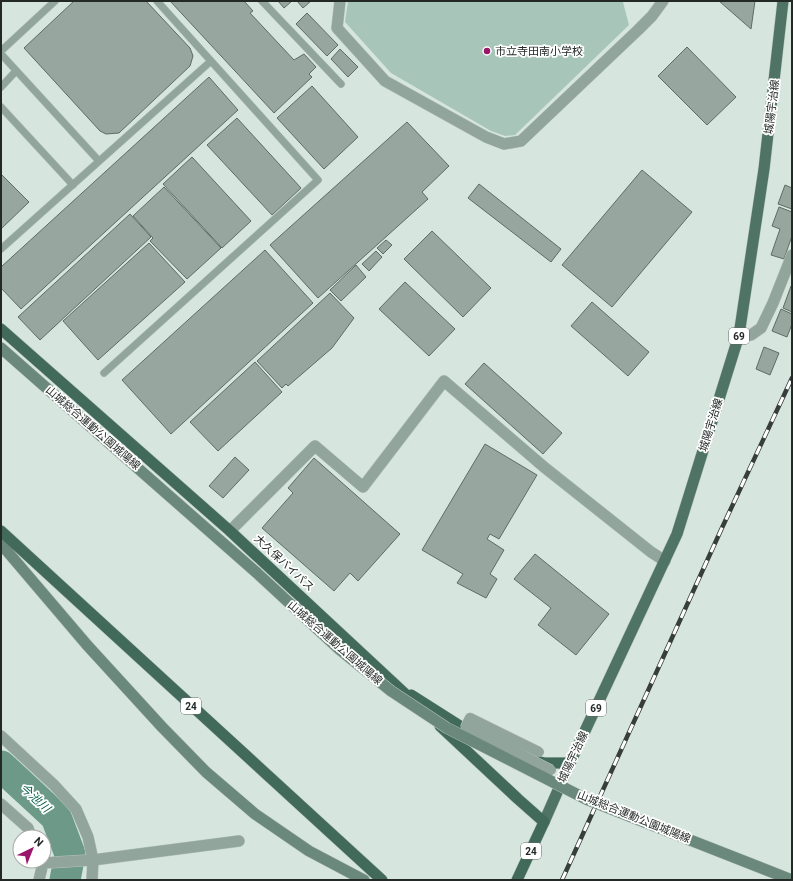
<svg xmlns="http://www.w3.org/2000/svg" width="793" height="881" font-family="Roboto,'Noto Sans JP',sans-serif">
	<style>
		.green { fill: #a8c5b9 }
		.lines { fill: none; stroke-linecap: round; stroke-linejoin: round }
		.river { stroke: #6d9a88; stroke-width: 31 }
		.building { fill: #97a69f; stroke: #5e6c66 }
		.service-casing { stroke: #b6c4be; stroke-width: 8 }
		.minor-casing { stroke: #b6c4be; stroke-width: 12 }
		.secondary-casing { stroke: #b6c4be; stroke-width: 12 }
		.primary-casing { stroke: #b6c4be; stroke-width: 12 }
		.trunk-casing { stroke: #b6c4be; stroke-width: 12 }
		.service { stroke: #92a59d; stroke-width: 7 }
		.minor { stroke: #92a59d; stroke-width: 11 }
		.secondary { stroke: #6b887c; stroke-width: 11 }
		.primary { stroke: #4f7365; stroke-width: 11 }
		.trunk { stroke: #426a5b; stroke-width: 11 }
		.rail-casing { stroke: #373e3c; stroke-width: 4.5 }
		.rail { stroke: #fff; stroke-width: 3; stroke-dasharray: 9; stroke-linecap: butt }
		.pedestrian-bridge-casing { stroke: #b6c4be; stroke-width: 11; stroke-linecap: butt }
		.secondary-bridge-casing { stroke: #b6c4be; stroke-width: 12; stroke-linecap: butt }
		.pedestrian-bridge { stroke: #92a59d; stroke-width: 10 }
		.secondary-bridge { stroke: #6b887c; stroke-width: 11 }
		.poi-dot { fill: #9a166a; stroke: #fff; stroke-width: 1.5 }
		.labels { text-anchor: middle; dominant-baseline: central; stroke-width: 3.5; stroke-linejoin: round; paint-order: stroke }
		.shield { fill: #fff; stroke: #656968; stroke-width: 1 }
		.shield-label { font-size: 10px; font-weight: bold; fill: #232927 }
		.poi-label { font-size: 11px; fill: #232927; stroke: #fff; text-anchor: start }
		.street-label { font-size: 11px; fill: #232927; stroke: #fff }
		.water-label { font-size: 12px; font-style: italic; fill: #045e47; stroke: #fff }
	</style>
	<rect width="100%" height="100%" fill="#d6e6df"/>
	<path class="green" d="M348,1H621L623,2L629,25L515,135L505,136L491,131L391,73L345,22Z"/>
	<g class="lines">
		<path class="river" d="M1,766L56,817L70,854L65,880"/>
	</g>
	<path class="building" d="M74,1H146L190,48L193,56L190,66L119,133L106,134L100,131L24,48Z
		M170,1H244L253,11L250,13L294,60L304,54L316,67L309,74L312,77L274,113Z
		M278,1H292L284,8Z
		M297,1H311L303,8Z
		M719,1H755L751,29Z
		M307,13L338,45L327,56L296,24Z
		M687,47L736,97L707,125L658,76Z
		M340,49L358,67L348,77L331,59Z
		M209,77L238,110L21,309L1,288V267Z
		M312,86L358,137L324,169L277,118Z
		M237,118L301,188L272,215L207,145Z
		M407,122L449,166L422,192L428,199L318,298L270,245Z
		M192,157L251,221L222,248L163,184Z
		M642,170L692,212L612,307L562,265Z
		M1,174L29,202L1,229Z
		M479,184L561,249L551,262L468,198Z
		M785,185L792,188V209L778,204Z
		M164,187L221,248L187,279L150,241L153,238L133,216Z
		M779,207L792,212V236L784,259L771,255L780,229L772,226Z
		M130,214L151,237L40,340L18,317Z
		M432,231L491,288L463,317L404,259Z
		M386,240L392,245L383,254L377,248Z
		M149,243L185,282L98,360L63,321Z
		M265,250L313,303L171,434L122,380Z
		M376,251L382,257L369,271L362,264Z
		M356,265L366,277L341,301L330,290Z
		M405,282L455,329L429,356L379,309Z
		M791,286H792V312L783,308Z
		M330,293L354,318L332,348L288,386L286,384L282,388L257,361Z
		M592,302L649,352L628,376L571,326Z
		M781,309L792,314V324L787,337L772,331Z
		M764,347L779,353L770,375L756,369Z
		M255,362L282,392L218,451L190,422Z
		M484,363L562,433L543,454L465,384Z
		M485,444L537,475L499,539L490,534L487,539L504,550L490,574L497,579L486,598L457,583L463,574L422,550Z
		M235,457L249,470L223,498L209,486Z
		M314,458L400,534L358,581L350,573L334,591L262,528L293,493L288,488Z
		M535,554L609,614L576,655L538,625L551,608L514,579Z"/>
	<g class="lines">
		<defs>
			<path id="service" d="M262,1L341,84
				M1,51L55,1
				M1,54L99,161
				M1,87L16,71
				M1,107L73,185
				M1,249L211,61
				M104,373L318,180L157,1"/>
			<path id="minor" d="M340,1L337,28L385,81L486,137L504,144L521,141L638,30L652,16L663,1
				M739,335H751L761,328L773,303L792,255
				M230,531L315,446L363,487L444,381L544,467L651,552L665,561
				M1,736L54,785L76,809L88,837L93,860L92,880
				M1,804L28,828L31,837
				M43,863L93,860L239,841
				M39,880L43,863L42,861"/>
			<path id="secondary" d="M1,348L257,573
				M1,544L87,645L162,727L206,772L255,814L309,851L364,880"/>
			<path id="primary" d="M544,822L570,763L677,534L739,335L764,169L783,1"/>
			<path id="trunk" d="M1,329L230,531L416,704
				M1,531L382,880
				M411,695L474,735
				M440,726L518,799L544,822L517,880
				M536,761L545,763H570"/>
		</defs>
		<use href="#service" class="service-casing"/>
		<use href="#minor" class="minor-casing"/>
		<use href="#secondary" class="secondary-casing"/>
		<use href="#primary" class="primary-casing"/>
		<use href="#trunk" class="trunk-casing"/>
		<use href="#service" class="service"/>
		<use href="#minor" class="minor"/>
		<use href="#secondary" class="secondary"/>
		<use href="#primary" class="primary"/>
		<use href="#trunk" class="trunk"/>
		<defs>
			<path id="rail" d="M562,880L721,530L792,378"/>
		</defs>
		<use href="#rail" class="rail-casing"/>
		<use href="#rail" class="rail"/>
		<defs>
			<path id="pedestrian-bridge" d="M539,752L470,718L466,726L551,770"/>
			<path id="secondary-bridge" d="M257,573L339,649L391,691L447,728L588,800L792,880"/>
		</defs>
		<use href="#pedestrian-bridge" class="pedestrian-bridge-casing"/>
		<use href="#secondary-bridge" class="secondary-bridge-casing"/>
		<use href="#pedestrian-bridge" class="pedestrian-bridge"/>
		<use href="#secondary-bridge" class="secondary-bridge"/>
	</g>
	<circle class="poi-dot" cx="487" cy="51" r="4"/>
	<g class="labels">
		<g class="shield">
			<rect x="729" y="328" width="20" height="16" rx="3"/>
			<rect x="181" y="698" width="20" height="16" rx="3"/>
			<rect x="586" y="700" width="20" height="16" rx="3"/>
			<rect x="521" y="843" width="20" height="16" rx="3"/>
		</g>
		<g class="shield-label">
			<text x="739" y="336">69</text>
			<text x="191" y="706">24</text>
			<text x="596" y="708">69</text>
			<text x="531" y="851">24</text>
		</g>
		<g class="poi-label">
			<text x="495" y="51">市立寺田南小学校</text>
		</g>
		<g class="street-label">
			<text transform="translate(772 107) rotate(-83)">城陽宇治線</text>
			<text transform="translate(711 425) rotate(-73)">城陽宇治線</text>
			<text transform="translate(93 428) rotate(41)">山城総合運動公園城陽線</text>
			<text transform="translate(284 563) rotate(43)">大久保バイパス</text>
			<text transform="translate(335 643) rotate(41)">山城総合運動公園城陽線</text>
			<text transform="translate(573 757) rotate(-65)">城陽宇治線</text>
			<text transform="translate(634 817) rotate(22)">山城総合運動公園城陽線</text>
		</g>
		<g class="water-label">
			<text transform="translate(35 798) rotate(43)">今池川</text>
		</g>
	</g>
	<rect width="793" height="881" fill="none" stroke="#232927" stroke-width="4"/>
	<g transform="translate(32 849) rotate(43)"><circle r="19" fill="#ffffff" stroke="#a7a9a9"/>
	<path d="M0-3L7 15L0 10L-7 15Z" fill="#9a166a"/>
	<text y="-6" font-size="11" font-weight="bold" text-anchor="middle" fill="#232927">N</text>
	</g>
</svg>
